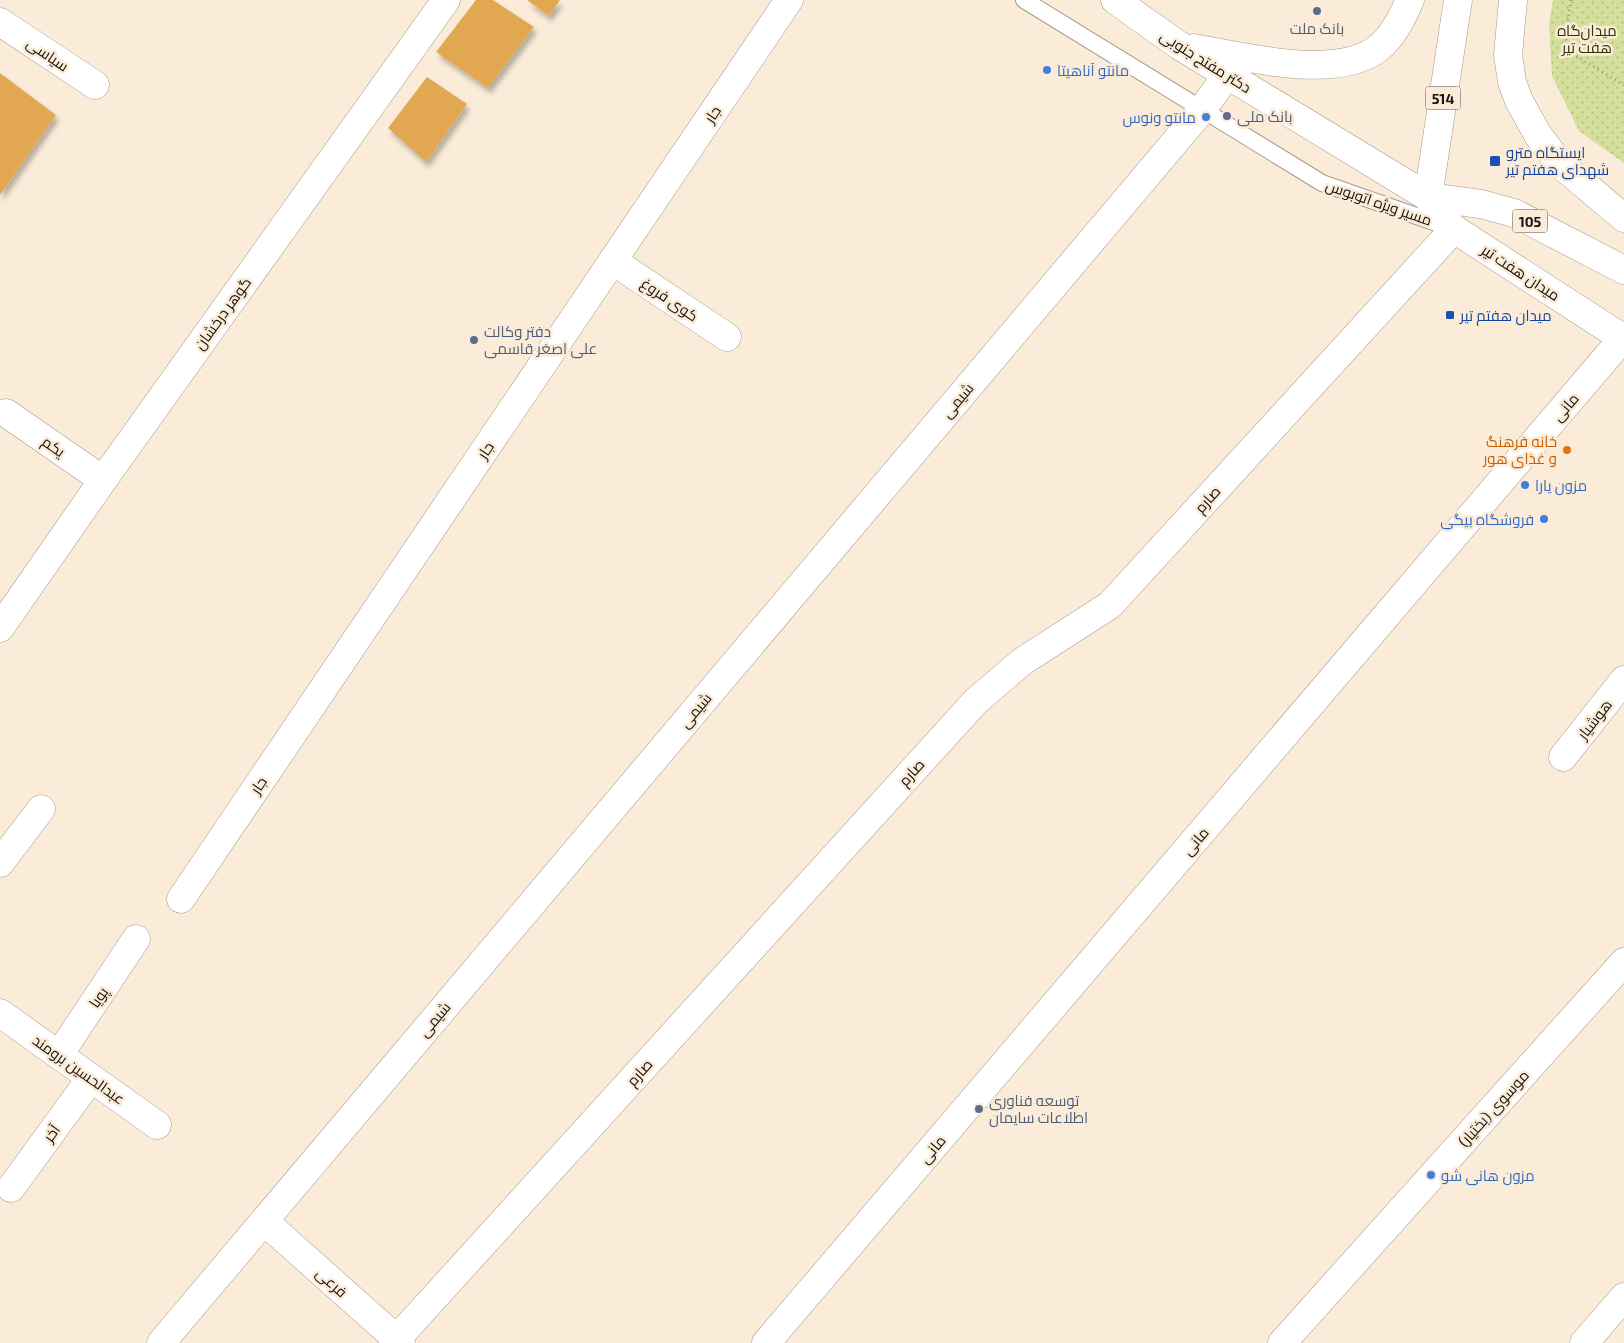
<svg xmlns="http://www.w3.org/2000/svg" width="1624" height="1343" font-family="'Exo 2',Cairo,sans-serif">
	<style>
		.grass { fill: url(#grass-dots) }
		.building { fill: #e1a851; filter: url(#shadow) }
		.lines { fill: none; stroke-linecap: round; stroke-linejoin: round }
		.service-casing { stroke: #a79a89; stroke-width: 18 }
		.minor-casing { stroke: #a79a89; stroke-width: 29 }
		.primary-casing { stroke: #a79a89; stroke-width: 29 }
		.path { stroke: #9e9486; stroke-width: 3; stroke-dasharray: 1 4; stroke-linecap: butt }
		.service { stroke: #fff; stroke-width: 16 }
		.minor { stroke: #fff; stroke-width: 28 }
		.primary { stroke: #fff; stroke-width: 28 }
		.service-dot { fill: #5c6f8a; stroke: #faecd9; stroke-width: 2 }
		.shop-dot { fill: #3f7fe0; stroke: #faecd9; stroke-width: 2 }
		.transit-dot { fill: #1a4fb4; stroke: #faecd9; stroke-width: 2 }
		.food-dot { fill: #e8710a; stroke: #faecd9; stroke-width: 2 }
		.labels { text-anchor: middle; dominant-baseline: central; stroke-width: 5; stroke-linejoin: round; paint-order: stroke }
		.shield { fill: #faecd9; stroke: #5c544a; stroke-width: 1 }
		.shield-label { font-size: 14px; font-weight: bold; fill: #18130d }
		.service-label { font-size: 15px; fill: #4e5e75; stroke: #faecd9; text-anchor: start }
		.park-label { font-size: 15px; fill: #2d3208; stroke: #faecd9 }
		.street-label { font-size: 15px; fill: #18130d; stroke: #faecd9 }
		.shop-label { font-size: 15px; fill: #366cbe; stroke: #faecd9; text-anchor: start }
		.transit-label { font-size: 15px; fill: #164399; stroke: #faecd9; text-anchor: start }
		.food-label { font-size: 15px; fill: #c56008; stroke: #faecd9; text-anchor: end }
	</style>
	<defs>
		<pattern id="grass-dots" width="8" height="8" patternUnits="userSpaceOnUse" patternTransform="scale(1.25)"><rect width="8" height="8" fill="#d4df9b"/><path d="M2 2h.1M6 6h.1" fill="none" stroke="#b5be84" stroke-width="1.8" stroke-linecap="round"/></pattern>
		<filter id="shadow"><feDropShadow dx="3" dy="5.5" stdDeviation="2.5" flood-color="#0004"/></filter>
	</defs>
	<rect width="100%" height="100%" fill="#faecd9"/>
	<path class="grass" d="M1553,0H1624V163L1579,131L1552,76L1549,24Z"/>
	<path class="building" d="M476,0H493L534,27L488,88L436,52Z
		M527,0H560L549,16Z
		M0,73L56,115L0,195Z
		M427,77L467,104L426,162L388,128Z"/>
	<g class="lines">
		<defs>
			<path id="service" d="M1024,0L1322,183L1445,226"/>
			<path id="minor" d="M0,22L95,85
				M613,261L727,337
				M6,413L103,480
				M0,628L103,480L446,0
				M1563,757L1624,680
				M0,863L41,809
				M181,899L789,0
				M0,1013L157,1125
				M59,1055L136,939
				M11,1188L91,1078
				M264,1221L401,1343
				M161,1343L1202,110L1227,75
				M393,1343L976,701L1023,661L1110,605L1454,229
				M766,1343L1623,338
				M1282,1343L1624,962
				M1584,1343L1624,1297"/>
			<path id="primary" d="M1115,0L1180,46L1428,197L1481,204L1514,213L1624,270
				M1513,0L1508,55L1512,82L1519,101L1538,135L1560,164L1624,218
				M1193,48C1242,56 1342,83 1382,45C1395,33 1403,16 1410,0
				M1428,197L1437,213L1454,229L1624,339
				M1428,197L1458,0"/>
		</defs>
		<use href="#service" class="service-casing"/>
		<use href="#minor" class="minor-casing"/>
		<use href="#primary" class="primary-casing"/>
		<path class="path" d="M1571,0L1565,38L1576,56L1624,85"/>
		<use href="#service" class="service"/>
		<use href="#minor" class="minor"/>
		<use href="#primary" class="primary"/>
	</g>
	<g class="service-dot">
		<circle cx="1317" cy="11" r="5"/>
		<circle cx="1227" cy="116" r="5"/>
		<circle cx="474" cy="340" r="5"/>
		<circle cx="979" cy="1109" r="5"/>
	</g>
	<g class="shop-dot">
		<circle cx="1047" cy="70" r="5"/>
		<circle cx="1206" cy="117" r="5"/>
		<circle cx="1525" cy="485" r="5"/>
		<circle cx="1544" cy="519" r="5"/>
		<circle cx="1431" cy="1175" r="5"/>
	</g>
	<g class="transit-dot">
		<rect x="1489" y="155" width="12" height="12" rx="2.5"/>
		<rect x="1445" y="310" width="10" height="10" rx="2.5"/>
	</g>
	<circle class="food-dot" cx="1567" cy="450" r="5"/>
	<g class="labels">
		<g class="shield">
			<rect x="1425.5" y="86.5" width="35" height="23" rx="4"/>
			<rect x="1512.5" y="209.5" width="35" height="23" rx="4"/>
		</g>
		<g class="shield-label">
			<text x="1443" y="98">514</text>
			<text x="1530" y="221">105</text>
		</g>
		<g class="service-label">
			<text x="1317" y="28" text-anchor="middle">بانک ملت</text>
			<text x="1237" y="116">بانک ملی</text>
			<text x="484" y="331">دفتر وکالت<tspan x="484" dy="17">علی اصغر قاسمی</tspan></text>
			<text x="989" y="1100">توسعه فناوری<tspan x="989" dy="17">اطلاعات سایمان</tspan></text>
		</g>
		<g class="park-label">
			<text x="1587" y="30">میدان‌گاه<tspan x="1587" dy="17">هفت تیر</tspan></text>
		</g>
		<g class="street-label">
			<text transform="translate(48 54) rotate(34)">سیاسی</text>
			<text transform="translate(1206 61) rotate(32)">دکتر مفتح جنوبی</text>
			<text transform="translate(712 114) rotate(-56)">جار</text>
			<text transform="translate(1379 202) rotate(19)">مسیر ویژه اتوبوس</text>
			<text transform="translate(1521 272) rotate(33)">میدان هفت تیر</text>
			<text transform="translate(670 299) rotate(34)">کوی فروغ</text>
			<text transform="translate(222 313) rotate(-54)">گوهر درخشان</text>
			<text transform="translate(957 400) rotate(-50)">شیمی</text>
			<text transform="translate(1565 407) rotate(-50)">مانی</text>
			<text transform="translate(54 446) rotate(35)">یکم</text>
			<text transform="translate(485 450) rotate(-56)">جار</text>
			<text transform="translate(1207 499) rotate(-48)">صارم</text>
			<text transform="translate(695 710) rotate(-50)">شیمی</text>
			<text transform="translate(1594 719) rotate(-52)">هوشیار</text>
			<text transform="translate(911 772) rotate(-48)">صارم</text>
			<text transform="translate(258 785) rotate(-56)">جار</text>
			<text transform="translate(1195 841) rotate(-50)">مانی</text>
			<text transform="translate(98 997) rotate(-56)">پویا</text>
			<text transform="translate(434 1019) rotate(-50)">شیمی</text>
			<text transform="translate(79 1069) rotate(35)">عبدالحسین برومند</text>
			<text transform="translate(639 1072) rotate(-48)">صارم</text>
			<text transform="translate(1493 1108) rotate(-48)">موسوی (بختیار)</text>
			<text transform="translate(51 1133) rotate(-54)">آخر</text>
			<text transform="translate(932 1149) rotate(-50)">مانی</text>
			<text transform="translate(332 1282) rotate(42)">فرعی</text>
		</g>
		<g class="shop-label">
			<text x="1057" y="70">مانتو آناهیتا</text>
			<text x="1196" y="117" text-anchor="end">مانتو ونوس</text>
			<text x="1535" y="485">مزون یارا</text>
			<text x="1534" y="519" text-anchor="end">فروشگاه بیگی</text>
			<text x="1441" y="1175">مزون هانی شو</text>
		</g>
		<g class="transit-label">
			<text x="1506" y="152">ایستگاه مترو<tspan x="1506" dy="17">شهدای هفتم تیر</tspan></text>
			<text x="1460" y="315">میدان هفتم تیر</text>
		</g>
		<g class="food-label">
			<text x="1557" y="441">خانه فرهنگ<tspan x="1557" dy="17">و غذای هور</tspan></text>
		</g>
	</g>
</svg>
